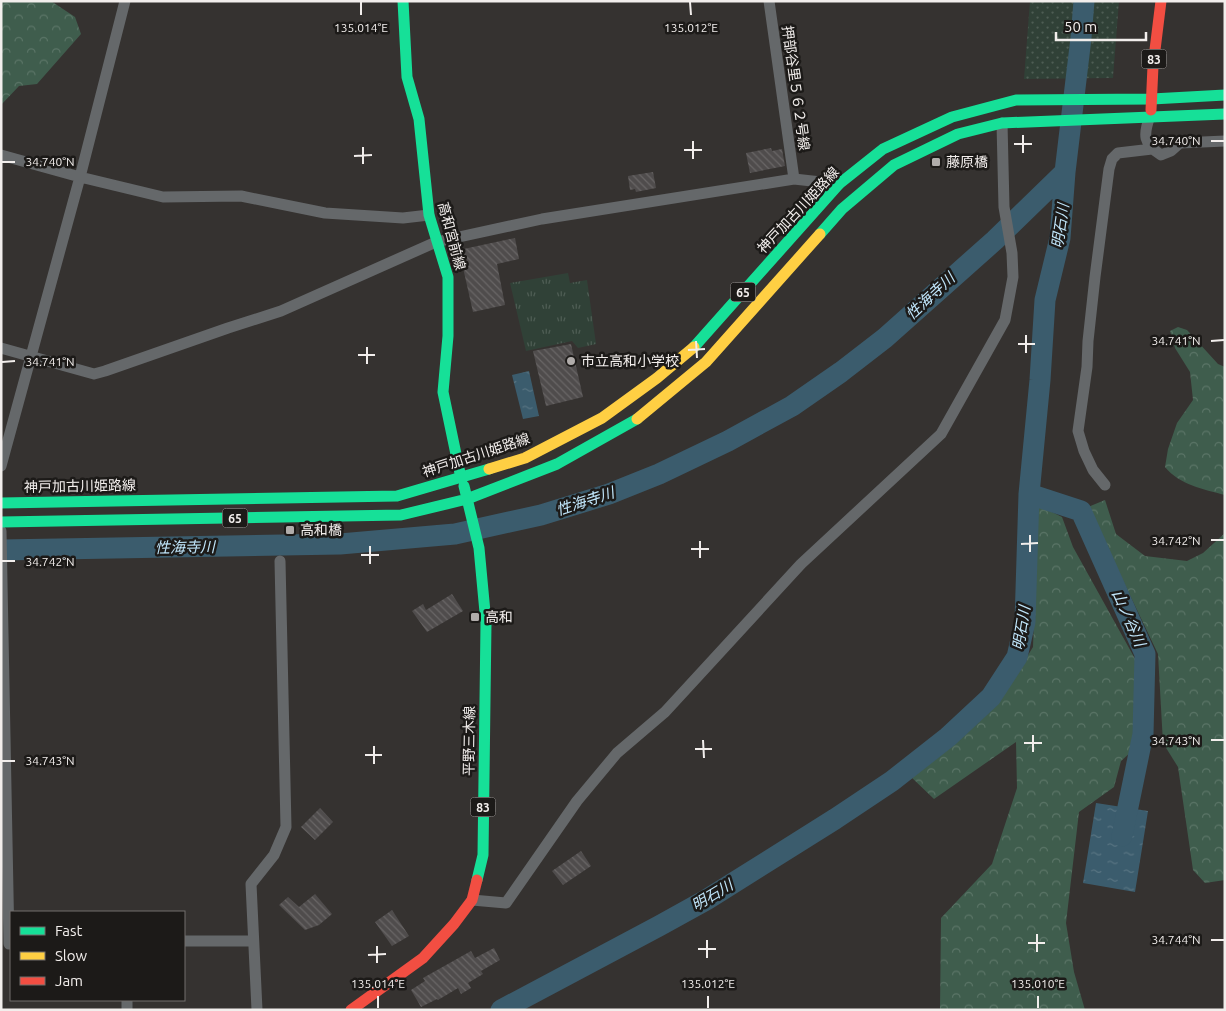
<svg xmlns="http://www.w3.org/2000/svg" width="1226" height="1011" font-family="Ubuntu,'Noto Sans JP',sans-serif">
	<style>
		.grass { fill: url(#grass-dots) }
		.forest { fill: url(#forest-crowns) }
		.park { fill: url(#park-tufts) }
		.water { fill: url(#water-ripples) }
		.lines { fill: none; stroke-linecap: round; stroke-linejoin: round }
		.river { stroke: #3b5c6d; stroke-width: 21 }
		.building { fill: url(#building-back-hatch) }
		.street { stroke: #65686a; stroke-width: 11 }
		.fast { stroke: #16e098; stroke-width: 11 }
		.slow { stroke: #ffcf43; stroke-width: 11 }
		.jam { stroke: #f24e42; stroke-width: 11 }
		.ticks { fill: none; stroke: #f2eeec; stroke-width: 2 }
		.poi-dot { fill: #b0acaa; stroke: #1c1a18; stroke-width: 2 }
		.labels { text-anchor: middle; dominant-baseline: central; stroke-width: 5; stroke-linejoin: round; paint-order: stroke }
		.shield { fill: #1c1a18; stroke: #b2aeac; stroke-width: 1 }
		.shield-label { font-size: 12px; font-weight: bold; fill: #f2eeec }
		.street-label { font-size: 14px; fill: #f2eeec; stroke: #1c1a18 }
		.poi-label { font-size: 14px; fill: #f2eeec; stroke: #1c1a18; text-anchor: start }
		.water-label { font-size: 15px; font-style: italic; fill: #c0e6fb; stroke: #1c1a18 }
		.ticks-label { font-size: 12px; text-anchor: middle; fill: #f2eeec; stroke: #1c1a18; stroke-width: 5; stroke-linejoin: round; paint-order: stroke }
	</style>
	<defs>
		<pattern id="grass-dots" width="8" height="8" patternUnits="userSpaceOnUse" patternTransform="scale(1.25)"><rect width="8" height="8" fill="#304137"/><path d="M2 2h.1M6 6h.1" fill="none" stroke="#4e5d54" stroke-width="1.8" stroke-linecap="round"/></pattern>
		<pattern id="forest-crowns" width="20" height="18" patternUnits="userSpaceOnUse" patternTransform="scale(1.25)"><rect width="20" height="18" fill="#3f5d4d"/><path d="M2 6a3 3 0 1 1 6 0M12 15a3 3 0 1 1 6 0" fill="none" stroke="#5b7567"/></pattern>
		<pattern id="park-tufts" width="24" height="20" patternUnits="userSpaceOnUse" patternTransform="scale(1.25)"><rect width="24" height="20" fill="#304137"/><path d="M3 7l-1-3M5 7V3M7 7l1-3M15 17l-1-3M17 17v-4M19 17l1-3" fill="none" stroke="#4e5d54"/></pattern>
		<pattern id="water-ripples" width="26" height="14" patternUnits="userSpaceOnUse" patternTransform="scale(1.25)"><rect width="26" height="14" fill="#3b5c6d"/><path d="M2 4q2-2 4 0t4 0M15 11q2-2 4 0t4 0" fill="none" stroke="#587482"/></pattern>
		<pattern id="building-back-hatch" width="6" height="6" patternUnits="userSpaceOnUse" patternTransform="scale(1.25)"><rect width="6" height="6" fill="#4f4c4c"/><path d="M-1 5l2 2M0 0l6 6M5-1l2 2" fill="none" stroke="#696666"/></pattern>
	</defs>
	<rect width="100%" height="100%" fill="#353230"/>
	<path class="grass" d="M1030,1H1119L1113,78L1024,79Z"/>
	<path class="forest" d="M2,1H51L75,17L81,34L37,84L19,86L1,105Z
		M1178,327L1187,330L1218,364L1225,367V495C1203,489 1180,485 1165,467L1168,449L1177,423L1193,400L1190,372L1175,348L1170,331Z
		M1105,500L1116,534L1145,556L1187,561L1203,553L1225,533V880L1205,883L1193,870L1178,767L1163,743L1158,654L1088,507Z
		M1038,505L1062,517L1073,547L1139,666L1132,751L1121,761L1114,787L1079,812L1066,923L1074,972L1085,1010H940L941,918L992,864L1017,788L1016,742L934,799L909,775L1003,696L1033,647Z"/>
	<path class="park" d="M568,273L570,283L587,280L596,344L578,348L572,341L526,351L510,283Z"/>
	<path class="water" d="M529,371L539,416L523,419L512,375Z
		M1096,803L1148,811L1135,892L1083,883Z"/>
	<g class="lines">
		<path class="river" d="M1029,494L1081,511L1145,654L1143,734L1122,836
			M1,550L340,544L455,534L541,515L609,494L659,474L728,441L792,406L841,372L885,338L995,240L1065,172
			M501,1010L659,926L706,900L835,819L892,781L948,737L991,697L1017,657L1025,622L1029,494L1040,380L1045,300L1060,238L1065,172L1081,38L1084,1"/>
	</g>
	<path class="building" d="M771,148L772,151L782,149L785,166L750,173L746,153Z
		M653,172L656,188L636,192L635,189L630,190L628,176Z
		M515,238L519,259L497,264L505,305L473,312L459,250Z
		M571,344L583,397L546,406L533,351Z
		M452,594L463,611L427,632L412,611L423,604L426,610Z
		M320,808L333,822L315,840L301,827Z
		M581,851L591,866L563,885L552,871Z
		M315,894L332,914L319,925L305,930L279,905L288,897L299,907Z
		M392,910L409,936L392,946L375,922Z
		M494,948L500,960L481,971L483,974L468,983L471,988L461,994L458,988L438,1000L437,999L421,1007L411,990L425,981L423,978L471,951L475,958Z"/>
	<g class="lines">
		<path class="street" d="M769,1L794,179
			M1150,116C1143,135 1143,143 1161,155L1171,151L1180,143L1225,141
			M1,155L80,177L163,197L241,196L325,213L403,218L429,215
			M1,348L94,374L105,371L228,328L281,311L436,242L542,219L794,179L839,184
			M1,466L80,177L125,1
			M1105,485L1093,470L1084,451L1078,431L1087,367L1088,341L1095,277L1109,169L1112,159L1118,153L1152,149
			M1,531L9,944
			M472,900L506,903L577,801L617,753L665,712L801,564L941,434L1005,320L1013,277L1012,253L1004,207L1002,123
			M184,941H253
			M127,1010V1000
			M257,1010L251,884L274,855L286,827L280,561"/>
		<path class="fast" d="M403,1L407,77L419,119L429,215L448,277V336L443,392L461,478
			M820,234L842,209L894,165L958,134L1002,123L1225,114
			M694,347L839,184L883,149L952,117L1016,100L1152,99L1225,95
			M464,486L479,548L486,623L483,855L477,880
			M1,503L397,496L489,469
			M1,522L401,515L467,499L557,464L637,419"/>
		<path class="slow" d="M637,419L706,362L820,234
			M489,469L525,458L602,418L657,378L694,347"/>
		<path class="jam" d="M1151,110L1153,66L1161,1
			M351,1010L423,958L454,924L472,900L477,880"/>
	</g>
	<path class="ticks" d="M361,2V15M690,2L691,15M1023,135V153M693,141V159M1211,141H1224M1014,144H1032M363,147V164M684,150H702M354,156L372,155M2,162H15M1026,335V353M696,341L697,358M1211,341L1224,340M1018,344H1035M367,347V364M688,350L705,349M358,355H375M2,362L15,361M1030,535V552M1211,540H1224M700,541V558M1021,544L1038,543M370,546V564M691,549H709M361,555H379M2,561H15M1033,735V752M703,740L704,758M1211,740H1224M1024,743H1042M374,746V764M695,749H712M365,755H382M2,761H15M1037,934V952M707,940V958M1211,940H1224M1028,943H1045M377,946V963M698,949H716M368,955L386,954M378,996V1008M708,996V1008M1038,996V1008"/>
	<g class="poi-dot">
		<rect x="931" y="157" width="10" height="10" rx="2.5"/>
		<circle cx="571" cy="361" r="5"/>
		<rect x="285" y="525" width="10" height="10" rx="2.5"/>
		<rect x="470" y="612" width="10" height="10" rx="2.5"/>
	</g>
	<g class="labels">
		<g class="shield">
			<rect x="1141.5" y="49.5" width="25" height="19" rx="4"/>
			<rect x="730.5" y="282.5" width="25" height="19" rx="4"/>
			<rect x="222.5" y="508.5" width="25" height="19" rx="4"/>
			<rect x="470.5" y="797.5" width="25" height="19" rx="4"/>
		</g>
		<g class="shield-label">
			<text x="1154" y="59">83</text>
			<text x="743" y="292">65</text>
			<text x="235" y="518">65</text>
			<text x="483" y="807">83</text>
		</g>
		<g class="street-label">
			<text transform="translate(796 88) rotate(82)">押部谷里５６２号線</text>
			<text transform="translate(798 210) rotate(-47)">神戸加古川姫路線</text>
			<text transform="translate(452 236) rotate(75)">高和宮前線</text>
			<text transform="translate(476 455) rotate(-18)">神戸加古川姫路線</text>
			<text transform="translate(80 486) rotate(-1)">神戸加古川姫路線</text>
			<text transform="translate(469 741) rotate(-89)">平野三木線</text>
		</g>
		<g class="poi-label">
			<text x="946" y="162">藤原橋</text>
			<text x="581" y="361">市立高和小学校</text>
			<text x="300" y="530">高和橋</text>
			<text x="485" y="617">高和</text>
		</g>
		<g class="water-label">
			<text transform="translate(1060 226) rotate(-82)">明石川</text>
			<text transform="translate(930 296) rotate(-43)">性海寺川</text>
			<text transform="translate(585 501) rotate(-18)">性海寺川</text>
			<text transform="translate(185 547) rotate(-1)">性海寺川</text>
			<text transform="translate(1129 618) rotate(66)">山ノ谷川</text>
			<text transform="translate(1021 628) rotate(-81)">明石川</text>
			<text transform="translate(712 895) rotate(-31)">明石川</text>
		</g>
	</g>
	<g class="ticks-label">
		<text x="361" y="32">135.014°E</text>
		<text x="691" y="32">135.012°E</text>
		<text x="1176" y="145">34.740°N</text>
		<text x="50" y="166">34.740°N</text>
		<text x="1176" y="345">34.741°N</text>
		<text x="50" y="366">34.741°N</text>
		<text x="1176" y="545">34.742°N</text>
		<text x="50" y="566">34.742°N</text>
		<text x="1176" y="745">34.743°N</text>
		<text x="50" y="765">34.743°N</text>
		<text x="1176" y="944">34.744°N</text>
		<text x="378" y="988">135.014°E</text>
		<text x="708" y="988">135.012°E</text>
		<text x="1038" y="988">135.010°E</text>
	</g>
	<rect width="1226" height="1011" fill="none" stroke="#f2eeec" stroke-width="5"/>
	<rect x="10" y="911" width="175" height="90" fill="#1c1a18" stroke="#726f6d"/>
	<rect x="20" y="927" width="25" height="8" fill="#16e098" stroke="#726f6d"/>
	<text x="55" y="936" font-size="15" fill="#f2eeec">Fast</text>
	<rect x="20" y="952" width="25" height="8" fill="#ffcf43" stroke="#726f6d"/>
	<text x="55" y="961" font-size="15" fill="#f2eeec">Slow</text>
	<rect x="20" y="977" width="25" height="8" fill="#f24e42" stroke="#726f6d"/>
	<text x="55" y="986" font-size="15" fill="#f2eeec">Jam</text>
	<path d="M1056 32v8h90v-8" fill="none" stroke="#f2eeec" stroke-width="2.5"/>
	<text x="1064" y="32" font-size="15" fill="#f2eeec" stroke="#1c1a18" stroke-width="4" paint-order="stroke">50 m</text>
</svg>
